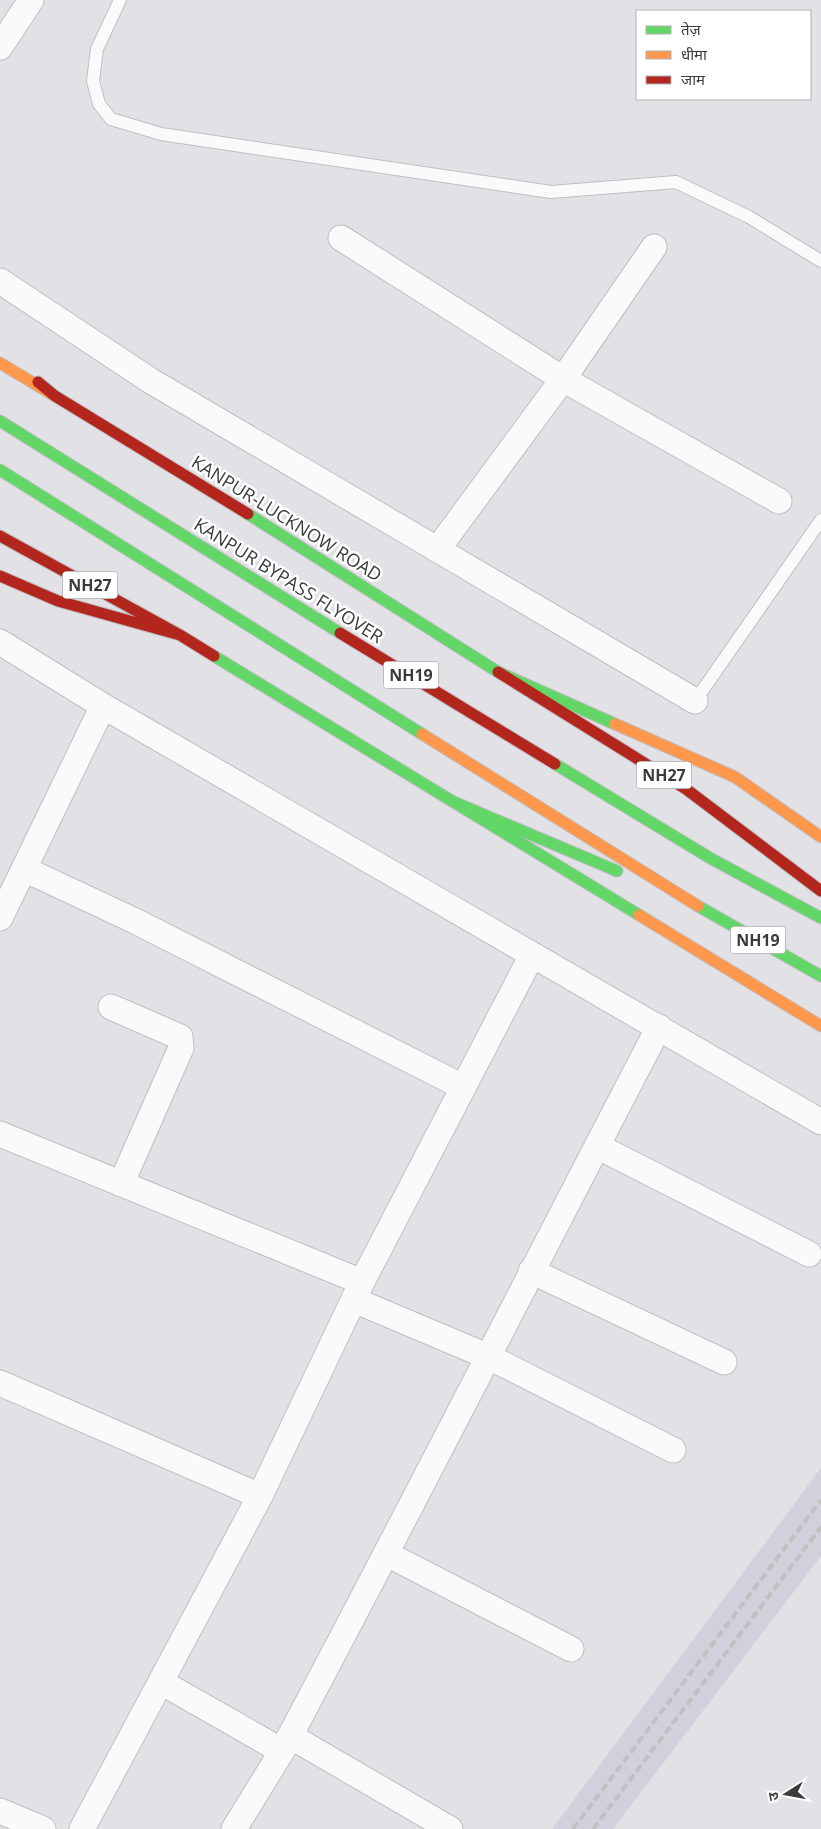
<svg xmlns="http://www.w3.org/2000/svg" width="821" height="1829" font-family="'Open Sans','Noto Sans Devanagari',sans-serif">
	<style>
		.built { fill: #d2d0da }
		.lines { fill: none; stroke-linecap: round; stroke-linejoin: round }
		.lane-casing { stroke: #bfbfc2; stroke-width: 14 }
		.street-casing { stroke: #bfbfc2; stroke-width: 27 }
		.fast-casing { stroke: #bfbfc2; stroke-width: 13 }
		.slow-casing { stroke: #bfbfc2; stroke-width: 13 }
		.jam-casing { stroke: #bfbfc2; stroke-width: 13 }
		.lane { stroke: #fbfafb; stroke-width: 12 }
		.street { stroke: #fbfafb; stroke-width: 25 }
		.fast { stroke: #63d668; stroke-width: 11 }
		.slow { stroke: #ff974d; stroke-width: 11 }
		.jam { stroke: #b3261e; stroke-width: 11 }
		.rail { stroke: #c0c0c1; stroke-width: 4; stroke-dasharray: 8 4; stroke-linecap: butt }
		.labels { text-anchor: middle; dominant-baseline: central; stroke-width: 5; stroke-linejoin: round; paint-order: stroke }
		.shield { fill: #fff; stroke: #767678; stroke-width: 1 }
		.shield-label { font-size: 16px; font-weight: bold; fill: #3b3b3e }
		.street-label { font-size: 18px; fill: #3b3b3e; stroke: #fff }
	</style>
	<rect width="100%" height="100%" fill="#e2e1e6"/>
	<path class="built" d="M821,1468V1556L613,1829H552Z"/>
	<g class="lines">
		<defs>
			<path id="lane" d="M120,0L97,49L93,81L99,104L111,119L161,134L551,192L676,182L749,217L821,261
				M695,701L821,520"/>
			<path id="street" d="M0,47L31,0
				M341,238L563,379L437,550
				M654,247L563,379L779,501
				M0,281L151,381L695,701
				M0,642L103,706L821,1122
				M24,869L133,920L463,1087
				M0,918L103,706
				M111,1007L180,1037L181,1048L121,1184
				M0,1134L362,1282
				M597,1146L809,1254
				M531,1271L724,1362
				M354,1300L489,1357L673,1450
				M0,1383L260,1496
				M387,1554L571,1649
				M161,1682L282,1751C410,1511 533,1268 659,1027
				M290,1736L450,1829
				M0,1811L43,1829
				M82,1829L260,1496L362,1282L532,955
				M234,1829L282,1751"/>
			<path id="fast" d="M0,421L340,633
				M0,470L422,734
				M248,514L498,672L615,724
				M214,656L639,915
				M555,764L710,858L821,918
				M454,802L617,871
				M698,906L821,976"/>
			<path id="slow" d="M0,363L55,396
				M615,724L735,777L821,837
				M422,734L698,906
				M639,915L821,1026"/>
			<path id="jam" d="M38,382L55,396L248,514
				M0,536L180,635
				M0,576L58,601L180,635L214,656
				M340,633L555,764
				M498,672L686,789L821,891"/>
		</defs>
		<use href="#lane" class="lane-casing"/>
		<use href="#street" class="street-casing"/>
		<use href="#fast" class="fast-casing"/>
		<use href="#slow" class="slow-casing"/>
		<use href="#jam" class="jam-casing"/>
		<use href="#lane" class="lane"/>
		<use href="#street" class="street"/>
		<use href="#fast" class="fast"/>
		<use href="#slow" class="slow"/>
		<use href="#jam" class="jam"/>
		<path class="rail" d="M573,1829L821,1500
			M593,1829L821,1527"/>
	</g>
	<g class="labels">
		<g class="shield">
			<rect x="62.5" y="571.5" width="55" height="27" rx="4"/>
			<rect x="383.5" y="661.5" width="55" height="27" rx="4"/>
			<rect x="636.5" y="761.5" width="55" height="27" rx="4"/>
			<rect x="730.5" y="926.5" width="55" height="27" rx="4"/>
		</g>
		<g class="shield-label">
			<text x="90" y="585">NH27</text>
			<text x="411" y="675">NH19</text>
			<text x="664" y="775">NH27</text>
			<text x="758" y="940">NH19</text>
		</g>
		<g class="street-label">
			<text transform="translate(287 518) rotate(32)">KANPUR-LUCKNOW ROAD</text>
			<text transform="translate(289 580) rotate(32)">KANPUR BYPASS FLYOVER</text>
		</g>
	</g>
	<rect x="636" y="10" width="175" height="90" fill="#ffffff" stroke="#b1b1b2"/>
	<rect x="646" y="26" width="25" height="8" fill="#63d668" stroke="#b1b1b2"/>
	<text x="681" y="35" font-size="15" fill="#3b3b3e">तेज़</text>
	<rect x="646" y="51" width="25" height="8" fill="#ff974d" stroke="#b1b1b2"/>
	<text x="681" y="60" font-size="15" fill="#3b3b3e">धीमा</text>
	<rect x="646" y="76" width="25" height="8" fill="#b3261e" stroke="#b1b1b2"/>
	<text x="681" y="85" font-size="15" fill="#3b3b3e">जाम</text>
	<g transform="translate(786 1794) rotate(259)" stroke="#ffffff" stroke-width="4" paint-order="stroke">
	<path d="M0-4L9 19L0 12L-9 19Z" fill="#3b3b3e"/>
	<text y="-8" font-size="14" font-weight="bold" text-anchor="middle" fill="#3b3b3e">उ</text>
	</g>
</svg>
